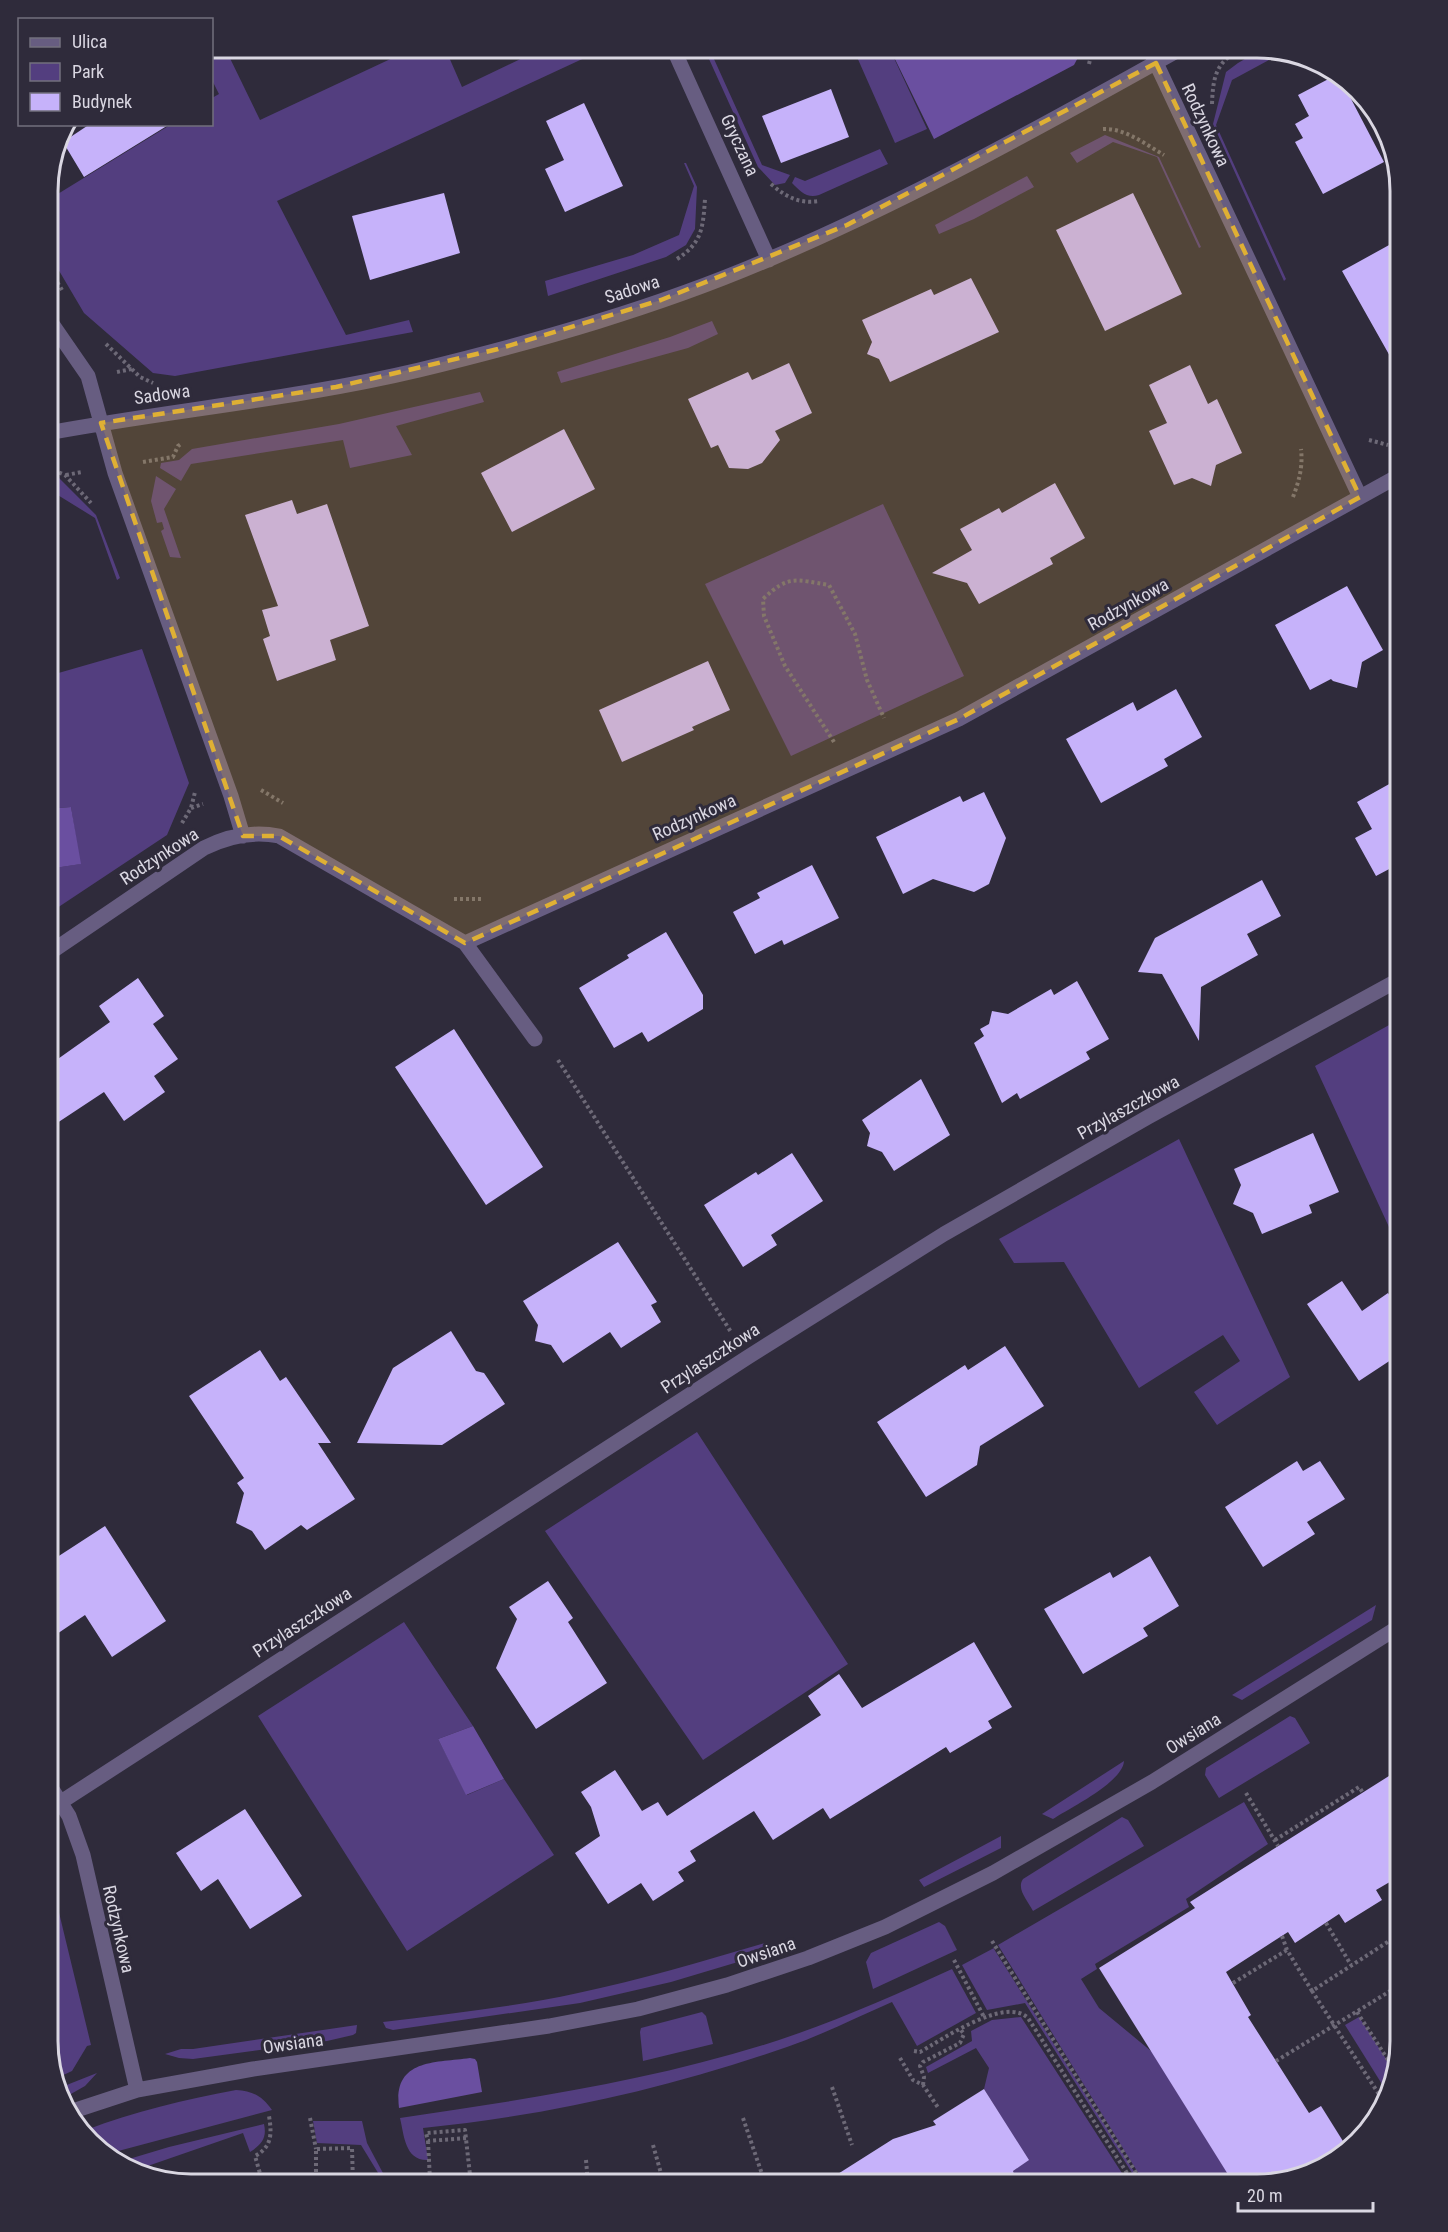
<svg xmlns="http://www.w3.org/2000/svg" width="1448" height="2232" font-family="'Roboto Condensed',sans-serif">
	<style>
		.green { fill: #533e7f }
		.forest { fill: #6a4fa0 }
		.building { fill: #c6b2fa }
		.lines { fill: none; stroke-linecap: round; stroke-linejoin: round }
		.path { stroke: #6d6977; stroke-width: 4; stroke-dasharray: 3 3; stroke-linecap: butt }
		.street { stroke: #675d81; stroke-width: 15 }
		.marked { fill: #dfb034; fill-opacity: 0.2; stroke: #dfb034; stroke-width: 4.5; stroke-dasharray: 12 8; stroke-linejoin: round }
		.labels { text-anchor: middle; dominant-baseline: central; stroke-width: 6; stroke-linejoin: round; paint-order: stroke }
		.street-label { font-size: 18px; fill: #dad7e2; stroke: #2f2b3b }
		.rim { fill: none; stroke: #dad7e2; stroke-width: 3 }
	</style>
	<rect width="100%" height="100%" fill="#2f2b3b"/>
	<path class="green" d="M212,48H225L260,120L414,48H445L462,87L533,53L531,48H606L277,201L346,335L409,320L413,332L175,376L153,373L84,313L48,252V200L170,125L212,124V98L219,94L212,80Z
		M704,48H709L762,165L790,175L785,183L775,185L758,167Z
		M853,48H912L893,56L927,129L895,143Z
		M1264,48L1269,60L1232,80L1216,125L1286,279L1284,281L1213,124L1226,72L1238,63Z
		M1105,135L1159,157L1201,247L1199,248L1157,157L1113,142L1077,163L1070,153Z
		M880,149L888,164L819,195C807,199 800,191 792,183L795,177L805,181Z
		M684,163H686L697,187L695,229L686,245L666,257L548,296L545,281L633,255L679,235L694,186Z
		M1027,176L1034,187L974,219L939,234L935,225Z
		M712,321L718,334L688,348L561,383L557,372L670,337Z
		M480,392L484,402L396,426L412,455L350,468L343,440L191,464L181,481L160,468L161,463L179,460L192,449L339,424Z
		M48,473L59,478L96,515L120,578L117,580L95,518L48,489Z
		M156,476L176,489L164,509L181,558L170,557L161,531L164,529L162,522L157,523L151,501Z
		M883,504L964,676L791,756L705,584Z
		M142,649L189,783L167,835L48,914V869L80,864L71,807L48,809V676Z
		M1400,1019V1251L1315,1066Z
		M1179,1139L1290,1377L1217,1425L1194,1392L1240,1361L1223,1335L1139,1388L1064,1262L1014,1263L999,1239Z
		M697,1432L848,1664L703,1760L545,1531Z
		M1376,1605L1372,1620L1242,1700L1232,1695Z
		M404,1622L473,1726L438,1739L467,1795L504,1779L554,1855L407,1951L258,1716Z
		M1290,1716L1295,1718L1310,1743L1219,1798L1205,1775L1206,1768Z
		M1124,1761C1123,1782 1070,1808 1053,1819L1042,1814Z
		M1244,1802L1268,1844L1186,1899L1189,1907L1095,1964L1097,1969L1081,1979L1099,2008L1151,2051L1159,2046L1234,2184H1145L998,1945Z
		M1122,1817L1128,1820L1144,1846L1033,1911C1028,1901 1016,1889 1023,1879Z
		M1001,1836V1848L924,1887L919,1880Z
		M48,1867L91,2045L87,2046L72,2071L57,2078L48,2040Z
		M939,1922L945,1926L957,1950L873,1989L866,1962L871,1953Z
		M765,1943L758,1956L671,1982L580,2003L393,2030L386,2028L383,2022C448,2014 514,2007 578,1993C641,1980 703,1961 765,1943Z
		M994,1948V1949L1142,2184H1139L1025,2003L987,2010L962,1965Z
		M952,1969L976,2013L917,2046L892,2002C857,2017 822,2035 787,2047C666,2089 550,2115 423,2128L428,2160C405,2161 404,2135 400,2118C528,2099 656,2080 779,2040C839,2020 895,1995 952,1969Z
		M702,2012L706,2016L713,2044L643,2061L640,2032L641,2028Z
		M1021,2017L1129,2184H1018L1013,2171L1028,2160L984,2089L989,2068L976,2048L928,2073L926,2067L972,2041L971,2031L992,2020Z
		M1359,2017L1392,2068L1385,2089L1345,2025Z
		M357,2025L356,2033L353,2035L327,2041L193,2059L179,2058L165,2054L181,2049H193Z
		M97,2073L85,2086L62,2099L59,2088Z
		M236,2090C253,2091 262,2096 272,2110L107,2154L86,2130C135,2111 184,2100 236,2090Z
		M313,2121H362L367,2143L384,2175L380,2176L361,2145L317,2143Z
		M264,2124C267,2138 262,2144 250,2152L243,2133L139,2169L119,2162L169,2147Z"/>
	<path class="forest" d="M912,48H1083L1074,65L934,139L893,55Z
		M71,807L81,864L48,869V809Z
		M473,1726L504,1779L466,1795L438,1739Z
		M470,2058L475,2059L477,2062L482,2092L399,2108C393,2059 434,2063 470,2058Z"/>
	<path class="building" d="M1338,74L1384,162L1323,194L1295,142L1303,138L1295,124L1309,116L1298,95Z
		M831,89L849,137L781,163L762,116Z
		M584,103L623,186L565,212L545,169L564,160L546,121Z
		M90,124H170L84,177L63,142Z
		M444,193L460,253L370,280L352,216Z
		M1133,193L1182,294L1105,331L1056,230Z
		M1400,239V374L1342,271Z
		M971,278L999,332L890,382L879,359L867,354L872,342L862,320L931,289L934,295Z
		M789,363L812,413L775,431L780,440L762,463L748,469L729,468L718,445L711,448L688,399L748,372L752,380Z
		M1190,365L1208,404L1217,399L1242,453L1216,465L1211,486L1192,478L1174,485L1149,431L1167,423L1149,385Z
		M564,429L595,489L512,532L481,473Z
		M1055,483L1085,538L1050,558L1053,564L979,604L967,583L932,573L972,550L960,529L999,508L1002,513Z
		M292,500L297,514L327,504L369,626L330,640L336,660L277,681L263,639L270,636L262,610L278,606L245,515Z
		M1347,586L1383,650L1362,662L1357,688L1333,681L1331,679L1310,690L1275,625Z
		M708,661L730,710L692,727L694,730L622,762L599,710Z
		M1176,689L1202,737L1164,759L1168,766L1101,803L1066,739L1133,702L1137,711Z
		M1400,778V880L1393,867L1376,876L1355,838L1372,829L1357,802Z
		M984,792L1006,838L989,884L974,892L933,879L903,894L876,837L960,796L963,802Z
		M812,865L839,918L784,945L782,940L755,954L733,912L760,898L757,893Z
		M1262,880L1281,916L1247,934L1258,955L1201,987L1199,1041L1162,974L1138,972L1155,938Z
		M666,932L703,995V1009L648,1042L642,1032L614,1048L579,988L629,958L627,955Z
		M138,978L164,1016L153,1024L178,1059L154,1076L165,1092L124,1121L104,1092L48,1129V1066L110,1022L99,1006Z
		M1077,981L1109,1039L1086,1052L1090,1059L1020,1099L1017,1093L1002,1103L974,1043L984,1036L980,1029L989,1024L992,1011L1008,1014L1051,989L1054,995Z
		M454,1029L543,1167L486,1205L395,1067Z
		M921,1079L950,1135L894,1171L882,1152L867,1146L870,1133L862,1120Z
		M1313,1133L1339,1192L1309,1205L1312,1213L1262,1234L1253,1213L1233,1204L1241,1185L1234,1169Z
		M792,1153L823,1201L771,1235L777,1245L743,1267L704,1205L756,1172L758,1175Z
		M618,1242L657,1302L651,1305L661,1322L621,1348L610,1332L563,1363L551,1345L535,1341L538,1325L523,1301Z
		M1342,1281L1362,1311L1388,1293L1400,1312V1354L1359,1381L1307,1304Z
		M451,1331L476,1371L484,1373L505,1404L442,1445L357,1443L393,1368Z
		M1005,1346L1044,1406L980,1446L977,1465L926,1497L877,1422L965,1365L968,1370Z
		M260,1350L280,1381L286,1377L331,1443H318L355,1499L307,1530L301,1525L265,1550L252,1531L236,1523L244,1493L237,1483L244,1478L189,1396Z
		M1297,1461L1303,1471L1320,1461L1345,1499L1307,1522L1315,1534L1263,1567L1225,1507Z
		M105,1526L166,1621L112,1657L85,1615L48,1640V1563Z
		M1150,1556L1179,1606L1143,1628L1148,1636L1083,1674L1044,1609L1110,1572L1113,1578Z
		M548,1581L573,1618L568,1622L607,1683L536,1729L496,1668L517,1619L509,1607Z
		M974,1642L1012,1707L988,1721L992,1728L950,1753L946,1747L830,1819L823,1808L773,1840L754,1811L690,1851L696,1861L678,1872L684,1881L653,1901L641,1883L608,1904L575,1853L600,1836L591,1807L581,1792L615,1770L642,1811L658,1802L667,1816L821,1715L808,1696L839,1674L862,1708Z
		M1400,1769V1876L1376,1890L1382,1900L1345,1923L1339,1914L1295,1943L1288,1932L1226,1972L1251,2015L1248,2017L1309,2113L1321,2106L1346,2146L1320,2169L1256,2184H1234L1099,1968L1195,1908L1190,1902Z
		M245,1809L302,1896L250,1929L218,1879L201,1891L176,1853Z
		M984,2089L1029,2160L1013,2171L1018,2184H822L893,2139L936,2125L933,2121Z"/>
	<g class="lines">
		<path class="path" d="M1089,64L1093,48
			M1212,104C1213,76 1216,62 1242,48
			M1103,129C1125,128 1145,144 1164,155
			M771,184C786,197 799,204 819,201
			M677,259C702,243 703,228 705,199
			M48,267L62,290
			M106,344L140,377L153,383
			M117,372L132,369
			M1369,440L1388,445
			M143,462L173,457L178,446L181,444
			M48,468L65,475L91,503
			M66,475L82,472
			M1293,497C1299,481 1303,467 1301,449
			M834,742L785,666L764,616L763,599C789,574 796,580 829,585L855,634L867,680L884,718
			M261,790L283,803
			M191,808L203,804
			M182,823L191,808L195,792
			M454,899H482
			M558,1060L731,1332
			M1246,1793L1278,1846
			M1275,1840L1359,1787L1363,1793
			M1326,1923L1351,1965
			M1282,1936L1287,1950L1312,1991
			M992,1941L1143,2184
			M954,1960L984,2017
			M1233,1983L1287,1950
			M1357,2012L1392,2066
			M914,2051L920,2052C943,2039 1005,1996 1028,2018L1134,2184
			M900,2058L913,2080L923,2085L939,2109
			M1276,2061L1400,1985
			M923,2085L924,2077L920,2066L923,2062L960,2043L964,2034L960,2029
			M832,2087L852,2145
			M1382,2099L1312,1991L1400,1934
			M310,2118L316,2149
			M743,2118L763,2177
			M466,2138L428,2141L426,2133L465,2130L470,2175
			M428,2141L430,2180
			M653,2145L664,2184
			M586,2160L588,2184
			M378,2181L409,2183
			M263,2184L255,2156C272,2147 272,2134 269,2116
			M316,2184V2149L352,2148L353,2183
			M333,2184L377,2181L379,2184"/>
		<path class="street" d="M673,48L769,260
			M1149,48L1360,497
			M48,318L88,376L115,473L231,796L243,836
			M48,433C172,410 297,399 419,370C538,341 659,307 772,258C913,198 1048,123 1182,48
			M465,943L959,719L1400,475
			M48,954L204,848C228,836 253,831 279,836L465,943L535,1039
			M48,1783L69,1816L83,1855L137,2090
			M61,1802L748,1357L944,1234L1148,1117L1400,979
			M70,2112L137,2090L253,2069L549,2026L638,2009L727,1985L808,1958L885,1927L993,1873L1152,1782L1400,1626"/>
	</g>
	<path class="marked" d="M1156,63L1360,497L959,719L465,943L279,836H243L101,423L336,387L498,349L661,300L847,225Z"/>
	<g class="labels">
		<g class="street-label">
			<text transform="translate(1206 125) rotate(65)">Rodzynkowa</text>
			<text transform="translate(740 145) rotate(65)">Gryczana</text>
			<text transform="translate(632 289) rotate(-18)">Sadowa</text>
			<text transform="translate(162 394) rotate(-8)">Sadowa</text>
			<text transform="translate(1128 604) rotate(-29)">Rodzynkowa</text>
			<text transform="translate(694 817) rotate(-24)">Rodzynkowa</text>
			<text transform="translate(159 856) rotate(-33)">Rodzynkowa</text>
			<text transform="translate(1128 1107) rotate(-29)">Przylaszczkowa</text>
			<text transform="translate(710 1358) rotate(-33)">Przylaszczkowa</text>
			<text transform="translate(302 1622) rotate(-33)">Przylaszczkowa</text>
			<text transform="translate(1193 1733) rotate(-32)">Owsiana</text>
			<text transform="translate(119 1929) rotate(77)">Rodzynkowa</text>
			<text transform="translate(766 1952) rotate(-19)">Owsiana</text>
			<text transform="translate(293 2043) rotate(-8)">Owsiana</text>
		</g>
	</g>
	<path d="M0 0H1448V2232H0ZM191 58H1257A133 133 0 0 1 1390 191V2041A133 133 0 0 1 1257 2174H191A133 133 0 0 1 58 2041V191A133 133 0 0 1 191 58Z" fill="#2f2b3b" fill-rule="evenodd"/>
	<path class="rim" d="M191 58H1257A133 133 0 0 1 1390 191V2041A133 133 0 0 1 1257 2174H191A133 133 0 0 1 58 2041V191A133 133 0 0 1 191 58Z"/>
	<rect x="18" y="18" width="195" height="108" fill="#2f2b3b" stroke="#73707e" stroke-width="1.5"/>
	<rect x="30" y="38" width="30" height="9" fill="#675d81" stroke="#73707e" stroke-width="1.5"/>
	<text x="72" y="48" font-size="18" fill="#dad7e2">Ulica</text>
	<rect x="30" y="63" width="30" height="18" fill="#533e7f" stroke="#73707e" stroke-width="1.5"/>
	<text x="72" y="78" font-size="18" fill="#dad7e2">Park</text>
	<rect x="30" y="93" width="30" height="18" fill="#c6b2fa" stroke="#73707e" stroke-width="1.5"/>
	<text x="72" y="108" font-size="18" fill="#dad7e2">Budynek</text>
	<path d="M1238 2202v9h135v-9" fill="none" stroke="#dad7e2" stroke-width="3"/>
	<text x="1247" y="2202" font-size="18" fill="#dad7e2" stroke="#2f2b3b" stroke-width="4.5" paint-order="stroke">20 m</text>
</svg>
